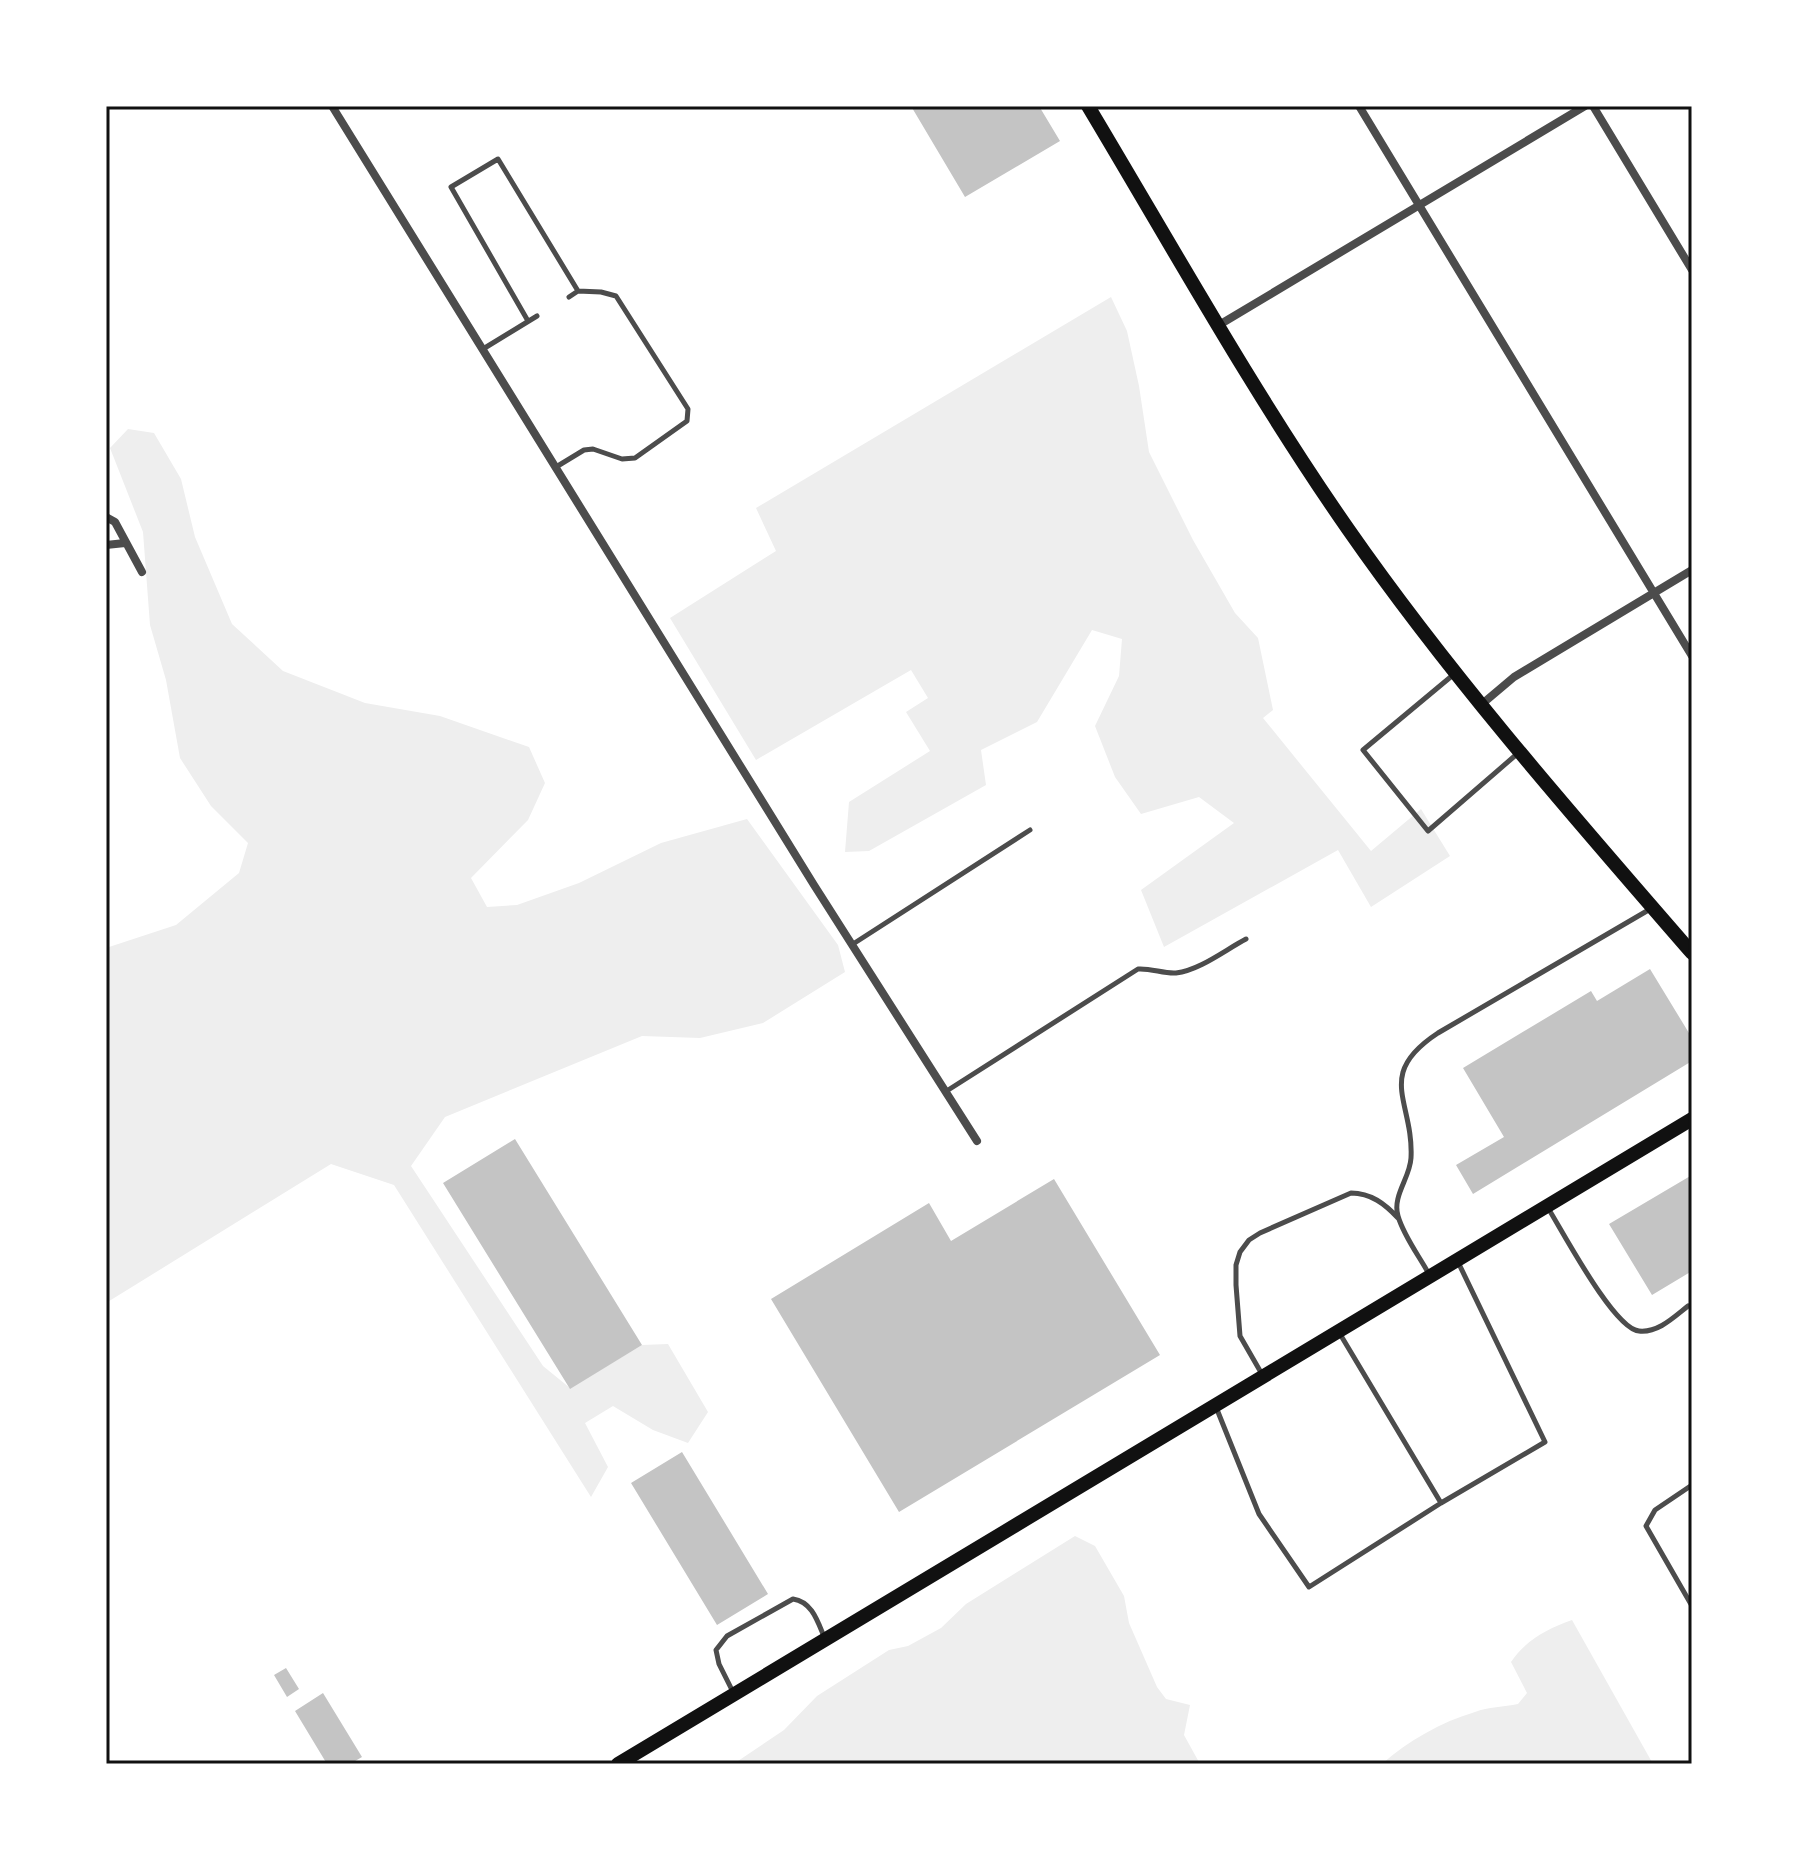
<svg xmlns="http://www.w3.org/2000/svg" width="1798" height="1870" font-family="Mulish,sans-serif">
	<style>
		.green { fill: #eee }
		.building { fill: #c4c4c4 }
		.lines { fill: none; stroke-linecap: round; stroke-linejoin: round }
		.service { stroke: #4c4c4c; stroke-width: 5 }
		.minor { stroke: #4c4c4c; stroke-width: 8 }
		.secondary { stroke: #111; stroke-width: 14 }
		.neatline { fill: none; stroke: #111; stroke-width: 3 }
	</style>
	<rect width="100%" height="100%" fill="#fff"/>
	<path class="green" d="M1111,297L1127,331L1139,386L1149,452L1193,540L1235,613L1258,638L1273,710L1263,718L1371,851L1421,809L1450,856L1371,907L1338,850L1164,947L1141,890L1234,823L1199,797L1141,814L1115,777L1095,726L1119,676L1122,639L1092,630L1037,722L981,750L986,785L869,851L845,852L849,802L930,751L906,712L928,698L911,670L756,760L670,618L776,551L756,508Z
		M128,429L154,433L181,479L195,537L232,624L283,671L365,703L440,716L529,747L545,783L528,820L471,878L487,907L517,905L579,883L661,843L747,819L838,945L845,972L763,1023L700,1038L642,1036L445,1117L411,1166L543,1366L570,1388L642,1345L668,1344L708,1412L688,1443L653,1430L613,1406L585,1423L608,1467L591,1497L394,1185L331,1164L106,1303V948L176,925L239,873L248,843L211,806L180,758L166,680L150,625L143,532L110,448Z
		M1075,1536L1095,1546L1124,1596L1129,1623L1157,1687L1166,1699L1190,1705L1184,1735L1200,1764H729L735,1763L784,1730L817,1696L889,1650L908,1646L941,1628L966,1604Z
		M1572,1620L1653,1764H1382C1408,1741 1441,1722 1475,1712C1488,1707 1504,1707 1518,1704L1527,1693L1511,1662C1526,1640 1547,1629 1572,1620Z"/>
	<path class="building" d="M911,106H1039L1060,141L965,197Z
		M1650,969L1692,1038V1061L1473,1194L1456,1165L1504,1137L1463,1068L1591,991L1597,1001Z
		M515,1139L642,1345L570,1389L443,1183Z
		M1692,1175V1271L1652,1295L1609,1224Z
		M1054,1179L1160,1355L899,1512L771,1299L929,1203L951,1241Z
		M682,1452L768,1594L717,1625L631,1483Z
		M286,1668L299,1689L287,1697L274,1675Z
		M323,1693L362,1757L350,1764H327L295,1711Z"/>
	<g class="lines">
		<path class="service" d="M528,321L451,187L498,159L578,291L569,297
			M483,349L537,316
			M556,467L584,450L593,449L622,459L635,458L687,421L688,409L616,296L601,292L578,291
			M1453,675L1363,750L1428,831L1517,754
			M853,944L1030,830
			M945,1092L1138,969C1151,968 1164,974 1176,973C1200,970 1225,950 1246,939
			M1548,1208C1563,1232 1614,1329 1639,1331C1658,1333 1674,1317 1688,1306
			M1430,1276C1420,1257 1404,1237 1398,1216C1392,1196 1410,1178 1411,1158C1414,1101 1374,1075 1438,1033L1652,908
			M1263,1376L1240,1336L1236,1285V1265L1240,1252L1249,1240L1260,1233L1351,1193C1371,1193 1385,1204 1398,1218
			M1216,1407L1259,1514L1309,1587L1441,1503L1340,1334
			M1692,1485L1655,1510L1646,1526L1692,1606
			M1441,1503L1545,1442L1458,1262
			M733,1692L719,1664L716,1650L727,1636L793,1599C813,1602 818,1623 825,1639"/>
		<path class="minor" d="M332,106L814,885L977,1141
			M1359,106L1692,656
			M1593,106L1692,270
			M1219,325L1585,106
			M106,517L115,522L142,572
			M106,545L125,543
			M1482,704L1514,677L1692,570"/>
		<path class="secondary" d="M1088,106C1173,248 1254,394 1348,529C1451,677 1574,817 1692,953
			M618,1764L1692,1119"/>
	</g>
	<rect width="1798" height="1870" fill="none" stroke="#ffffff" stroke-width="216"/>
	<rect x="108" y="108" width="1582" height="1654" class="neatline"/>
</svg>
